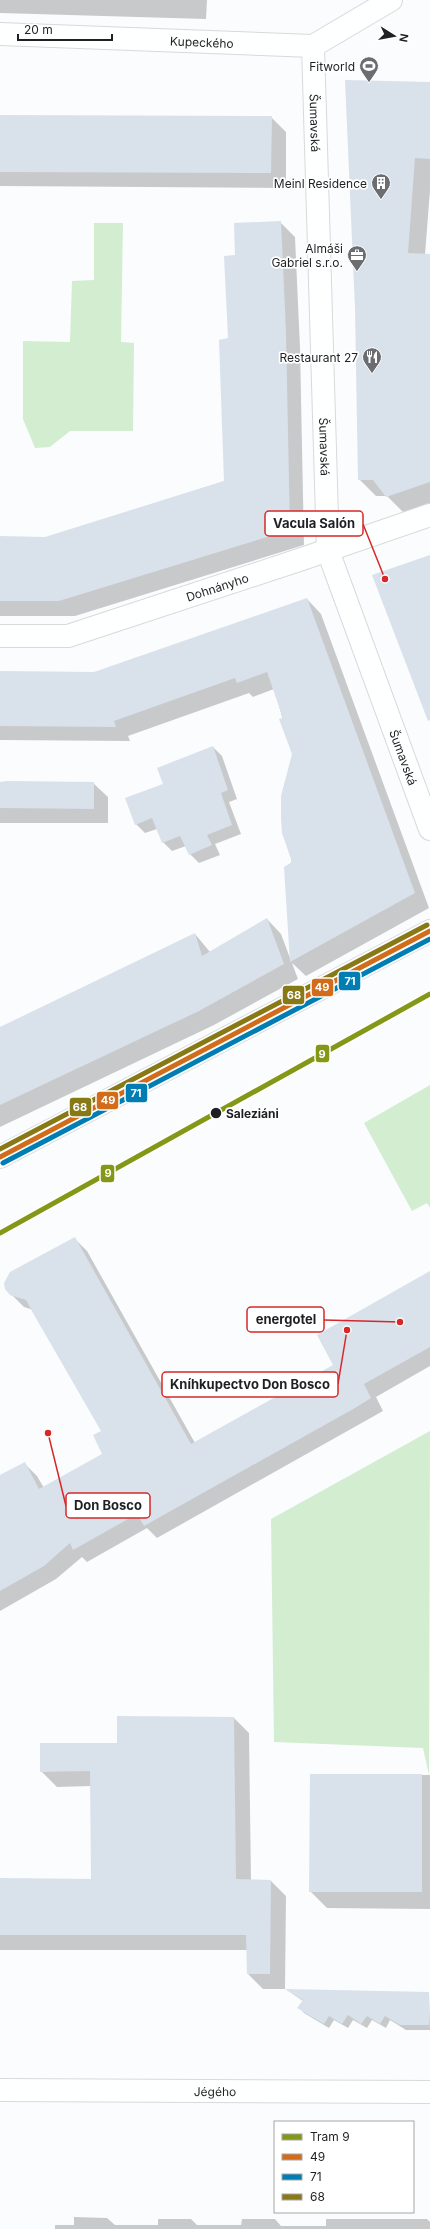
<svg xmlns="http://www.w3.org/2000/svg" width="430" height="2229" font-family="Inter,sans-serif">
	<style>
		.green { fill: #d3edd1 }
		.shadow { fill: #0003 }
		.building { fill: #d9e1eb }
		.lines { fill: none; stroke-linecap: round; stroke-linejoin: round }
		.minor-casing { stroke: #d7d9db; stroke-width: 24 }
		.minor { stroke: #feffff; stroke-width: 22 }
		.bus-1-casing { stroke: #fff; stroke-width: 8 }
		.bus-2-casing { stroke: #fff; stroke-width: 8 }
		.bus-3-casing { stroke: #fff; stroke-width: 8 }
		.bus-1 { stroke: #d16c1a; stroke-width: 5 }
		.bus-2 { stroke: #007db3; stroke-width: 5 }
		.bus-3 { stroke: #887917; stroke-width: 5 }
		.tram-1-casing { stroke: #fff; stroke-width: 8 }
		.tram-1 { stroke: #849717; stroke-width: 5 }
		.stop-dot { fill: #1e2023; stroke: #fff; stroke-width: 1.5 }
		.labels { text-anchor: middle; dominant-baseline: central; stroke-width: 3.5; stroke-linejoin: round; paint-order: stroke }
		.street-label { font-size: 12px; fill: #1e2023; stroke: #fff }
		.poi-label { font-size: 12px; fill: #1e2023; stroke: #fff; text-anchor: end }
		.stop-label { font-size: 12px; font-weight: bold; fill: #1e2023; stroke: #fff; text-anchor: start }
		.leader { fill: none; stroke: #d62828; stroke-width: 1.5 }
		.callout-dot { fill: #d62828; stroke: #fff; stroke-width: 1.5 }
		.callout { fill: #fff; stroke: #d62828; stroke-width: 1.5 }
		.callout-label { font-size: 13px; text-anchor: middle; font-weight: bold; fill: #1e2023 }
		.line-badge { stroke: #fff; stroke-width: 1.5 }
		.badge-label { font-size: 11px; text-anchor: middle; font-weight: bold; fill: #fff }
	</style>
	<rect width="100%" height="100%" fill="#fafcfe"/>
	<path class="green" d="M94,223H123L121,342L134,343L133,431H70L50,447L35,448L23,419V341L70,342L72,281L94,280Z
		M430,1085V1208L427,1203L412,1211L364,1123Z
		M430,1431L429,1775L423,1748L274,1742L271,1519Z"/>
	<path class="shadow" d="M0,0H207L206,19L0,13Z
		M430,83V190L425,255H430V503L403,512L387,496H376L359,479L356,308Z
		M0,116L271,117L286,132V188L0,186Z
		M280,222L295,237L300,347L304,545L75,616H0V537L45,538L225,481L229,339Z
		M307,599L321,614L429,908L306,976L292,963L298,979L214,1025L0,1127V1028L195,934L210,952L267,919L281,934L290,958L293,754L274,689L253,697L249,693L128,736L130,741L0,740V672L94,673Z
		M213,747L222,756L237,799L229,802L241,834L215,844L220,855L199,863L190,854L186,846L172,851L163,842L157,829L145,833L136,824L164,784Z
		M0,783H93L108,797V823H0Z
		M74,1238L87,1251L195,1443L334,1366L430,1273V1366L376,1397L383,1411L157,1538L147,1528L87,1562L82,1557L56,1579L0,1611V1477L24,1463L37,1476L44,1488L103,1454L102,1431L33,1310L24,1307L11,1294Z
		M234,1718L249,1733L251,1881H271L286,1896L285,1989H263L248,1974L247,1950H0V1879L92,1880L91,1786L57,1787L41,1771L118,1744Z
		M311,1775H430V1909L327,1908L310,1891Z
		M287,1990L429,1993L430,2030H406L390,2020L386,2028L372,2020L367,2028L353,2020L348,2028L334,2020L329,2028L304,2013L299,2007L303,2001Z
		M74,2217L107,2218L115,2225H158V2219H191L197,2225H241L242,2219H275L281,2226H326V2219H427L430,2222V2229H55V2225H74Z"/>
	<path class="building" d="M345,80L430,82V159L415,158L408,253L430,254V482L386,497L373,480H358L355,308Z
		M0,115L272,116L271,173L0,172Z
		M281,221L286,332L290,530L59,601H0V536L45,537L224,481L219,340L228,338L224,256L235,255L234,223Z
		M430,555V720L428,721L372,575Z
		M307,598L415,893L290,962L284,867L292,862L282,833L281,819V796L292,754L279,719L283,718L267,672L237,683L235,678L114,721L116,727L0,726V671L94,672Z
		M213,746L228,790L221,793L232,825L207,835L212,845L189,855L180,836L162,843L152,818L135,825L125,798L163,784L157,768Z
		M7,781L94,782V809L0,808V782Z
		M267,918L284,964L199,1011L0,1105V1027L195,933L202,956Z
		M75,1237L191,1444L333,1365L317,1335L430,1271V1347L364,1384L371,1398L355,1408L144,1526L137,1514L73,1550L70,1543L44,1566L0,1591V1475L25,1462L39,1489L102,1454L93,1435L101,1431L33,1313L26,1300L10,1295L5,1289L4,1283L10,1272Z
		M117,1716L234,1717L236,1879L271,1880L270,1974H247L246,1935H0V1878L91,1879L90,1771L40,1772V1743H117Z
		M310,1774H422V1892H309Z
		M285,1989L429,1992V2025H400L385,2016L380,2024L367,2016L361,2024L348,2015L342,2024L329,2016L324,2024L297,2008L303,2000Z"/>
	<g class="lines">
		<defs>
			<g id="minor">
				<path id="s1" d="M0,34L313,46L391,0"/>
				<path id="s2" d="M313,46L328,551L430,829"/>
				<path id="s3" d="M0,636H68L302,559L430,515"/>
				<path d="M0,1157L430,931"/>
				<path id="s4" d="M0,2090L430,2092"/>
			</g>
		</defs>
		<use href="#minor" class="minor-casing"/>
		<use href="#minor" class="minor"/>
		<defs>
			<path id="bus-1" d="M0,1157L430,931"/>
			<path id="bus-2" d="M3,1163L430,939"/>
			<path id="bus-3" d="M0,1149L427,925"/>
		</defs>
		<use href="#bus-1" class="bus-1-casing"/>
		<use href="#bus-2" class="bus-2-casing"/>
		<use href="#bus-3" class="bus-3-casing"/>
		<use href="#bus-1" class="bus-1"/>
		<use href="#bus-2" class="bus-2"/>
		<use href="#bus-3" class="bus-3"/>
		<defs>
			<path id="tram-1" d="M0,1233L430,994"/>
		</defs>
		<use href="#tram-1" class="tram-1-casing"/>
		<use href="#tram-1" class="tram-1"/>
	</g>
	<defs>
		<symbol id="stadium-pin" viewBox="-11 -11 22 30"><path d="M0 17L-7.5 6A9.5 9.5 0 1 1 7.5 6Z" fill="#6b6d70" stroke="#fff"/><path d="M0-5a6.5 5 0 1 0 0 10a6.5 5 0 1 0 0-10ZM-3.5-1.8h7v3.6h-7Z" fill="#fff"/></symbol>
		<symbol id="building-pin" viewBox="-11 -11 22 30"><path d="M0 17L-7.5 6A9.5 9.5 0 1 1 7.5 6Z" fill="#6b6d70" stroke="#fff"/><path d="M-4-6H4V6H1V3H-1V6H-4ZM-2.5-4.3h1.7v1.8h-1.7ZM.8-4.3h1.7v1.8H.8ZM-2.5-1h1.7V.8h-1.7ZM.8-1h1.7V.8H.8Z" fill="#fff"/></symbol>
		<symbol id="office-pin" viewBox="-11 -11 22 30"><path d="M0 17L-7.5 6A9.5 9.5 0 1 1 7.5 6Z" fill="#6b6d70" stroke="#fff"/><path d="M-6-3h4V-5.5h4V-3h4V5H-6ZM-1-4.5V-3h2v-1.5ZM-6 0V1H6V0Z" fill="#fff"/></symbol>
		<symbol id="restaurant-pin" viewBox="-11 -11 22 30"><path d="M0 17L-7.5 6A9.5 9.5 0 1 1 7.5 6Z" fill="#6b6d70" stroke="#fff"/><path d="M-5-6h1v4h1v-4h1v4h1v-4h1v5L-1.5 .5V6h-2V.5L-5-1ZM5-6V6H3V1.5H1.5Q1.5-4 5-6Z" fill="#fff"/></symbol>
	</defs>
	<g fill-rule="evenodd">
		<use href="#stadium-pin" x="358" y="55" width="22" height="30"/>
		<use href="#building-pin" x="370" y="172" width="22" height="30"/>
		<use href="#office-pin" x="346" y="244" width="22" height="30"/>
		<use href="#restaurant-pin" x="361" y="346" width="22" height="30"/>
	</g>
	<circle class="stop-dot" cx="216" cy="1113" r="6"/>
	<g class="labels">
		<g class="street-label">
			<text stroke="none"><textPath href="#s1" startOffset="202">Kupeckého</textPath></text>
			<text stroke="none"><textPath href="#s2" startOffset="77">Šumavská</textPath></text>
			<text stroke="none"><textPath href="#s2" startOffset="401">Šumavská</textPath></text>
			<text stroke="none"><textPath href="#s3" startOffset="225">Dohnányho</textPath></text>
			<text stroke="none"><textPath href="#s2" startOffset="725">Šumavská</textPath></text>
			<text stroke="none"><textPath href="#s4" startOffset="215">Jégého</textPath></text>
		</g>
		<g class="poi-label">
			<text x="355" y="66">Fitworld</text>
			<text x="367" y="183">Meinl Residence</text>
			<text x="343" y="248">Almáši<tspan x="343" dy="14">Gabriel s.r.o.</tspan></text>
			<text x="358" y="357">Restaurant 27</text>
		</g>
		<g class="stop-label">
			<text x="226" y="1113">Saleziáni</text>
		</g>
	</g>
	<path class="leader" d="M385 579L363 524M400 1322L324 1320M347 1330L338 1384M48 1433L66 1506"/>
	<g class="callout-dot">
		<circle cx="385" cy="579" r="4"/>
		<circle cx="400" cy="1322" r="4"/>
		<circle cx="347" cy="1330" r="4"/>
		<circle cx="48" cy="1433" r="4"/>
	</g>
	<g class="callout">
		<rect x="265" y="511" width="98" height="25" rx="4"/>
		<rect x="247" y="1307" width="77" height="25" rx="4"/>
		<rect x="162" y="1372" width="176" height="25" rx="4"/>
		<rect x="66" y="1493" width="84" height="25" rx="4"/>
	</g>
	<g class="callout-label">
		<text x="314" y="528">Vacula Salón</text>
		<text x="286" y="1324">energotel</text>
		<text x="250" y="1389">Kníhkupectvo Don Bosco</text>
		<text x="108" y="1510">Don Bosco</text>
	</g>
	<g class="line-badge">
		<rect x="338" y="971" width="23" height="20" rx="4" fill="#007db3"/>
		<rect x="311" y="978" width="23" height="19" rx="4" fill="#d16c1a"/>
		<rect x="282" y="985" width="23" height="20" rx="4" fill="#887917"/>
		<rect x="315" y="1044" width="15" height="19" rx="4" fill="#849717"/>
		<rect x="125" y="1083" width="23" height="20" rx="4" fill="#007db3"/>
		<rect x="96" y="1091" width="23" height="19" rx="4" fill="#d16c1a"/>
		<rect x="69" y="1097" width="23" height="20" rx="4" fill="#887917"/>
		<rect x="100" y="1164" width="15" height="19" rx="4" fill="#849717"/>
	</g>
	<g class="badge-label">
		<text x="350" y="985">71</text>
		<text x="322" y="991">49</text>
		<text x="294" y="999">68</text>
		<text x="322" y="1058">9</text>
		<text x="136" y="1097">71</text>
		<text x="108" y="1104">49</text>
		<text x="80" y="1111">68</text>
		<text x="108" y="1177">9</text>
	</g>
	<rect x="274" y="2121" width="140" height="92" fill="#ffffff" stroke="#a5a6a7"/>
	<rect x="282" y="2134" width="20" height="6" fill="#849717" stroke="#a5a6a7"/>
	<text x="310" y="2141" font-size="12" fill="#1e2023">Tram 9</text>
	<rect x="282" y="2154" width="20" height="6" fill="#d16c1a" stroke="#a5a6a7"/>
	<text x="310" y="2161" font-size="12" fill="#1e2023">49</text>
	<rect x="282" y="2174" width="20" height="6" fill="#007db3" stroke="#a5a6a7"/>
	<text x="310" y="2181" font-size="12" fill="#1e2023">71</text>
	<rect x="282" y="2194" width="20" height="6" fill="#887917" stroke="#a5a6a7"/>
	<text x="310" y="2201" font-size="12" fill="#1e2023">68</text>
	<g transform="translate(394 36) rotate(101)" stroke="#ffffff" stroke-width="3" paint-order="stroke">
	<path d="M0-3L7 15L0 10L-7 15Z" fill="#1e2023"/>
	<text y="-6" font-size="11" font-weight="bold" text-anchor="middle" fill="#1e2023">N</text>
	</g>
	<path d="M18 34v6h94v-6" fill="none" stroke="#1e2023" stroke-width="2"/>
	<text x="24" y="34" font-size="12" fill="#1e2023" stroke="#ffffff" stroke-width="3" paint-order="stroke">20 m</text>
</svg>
